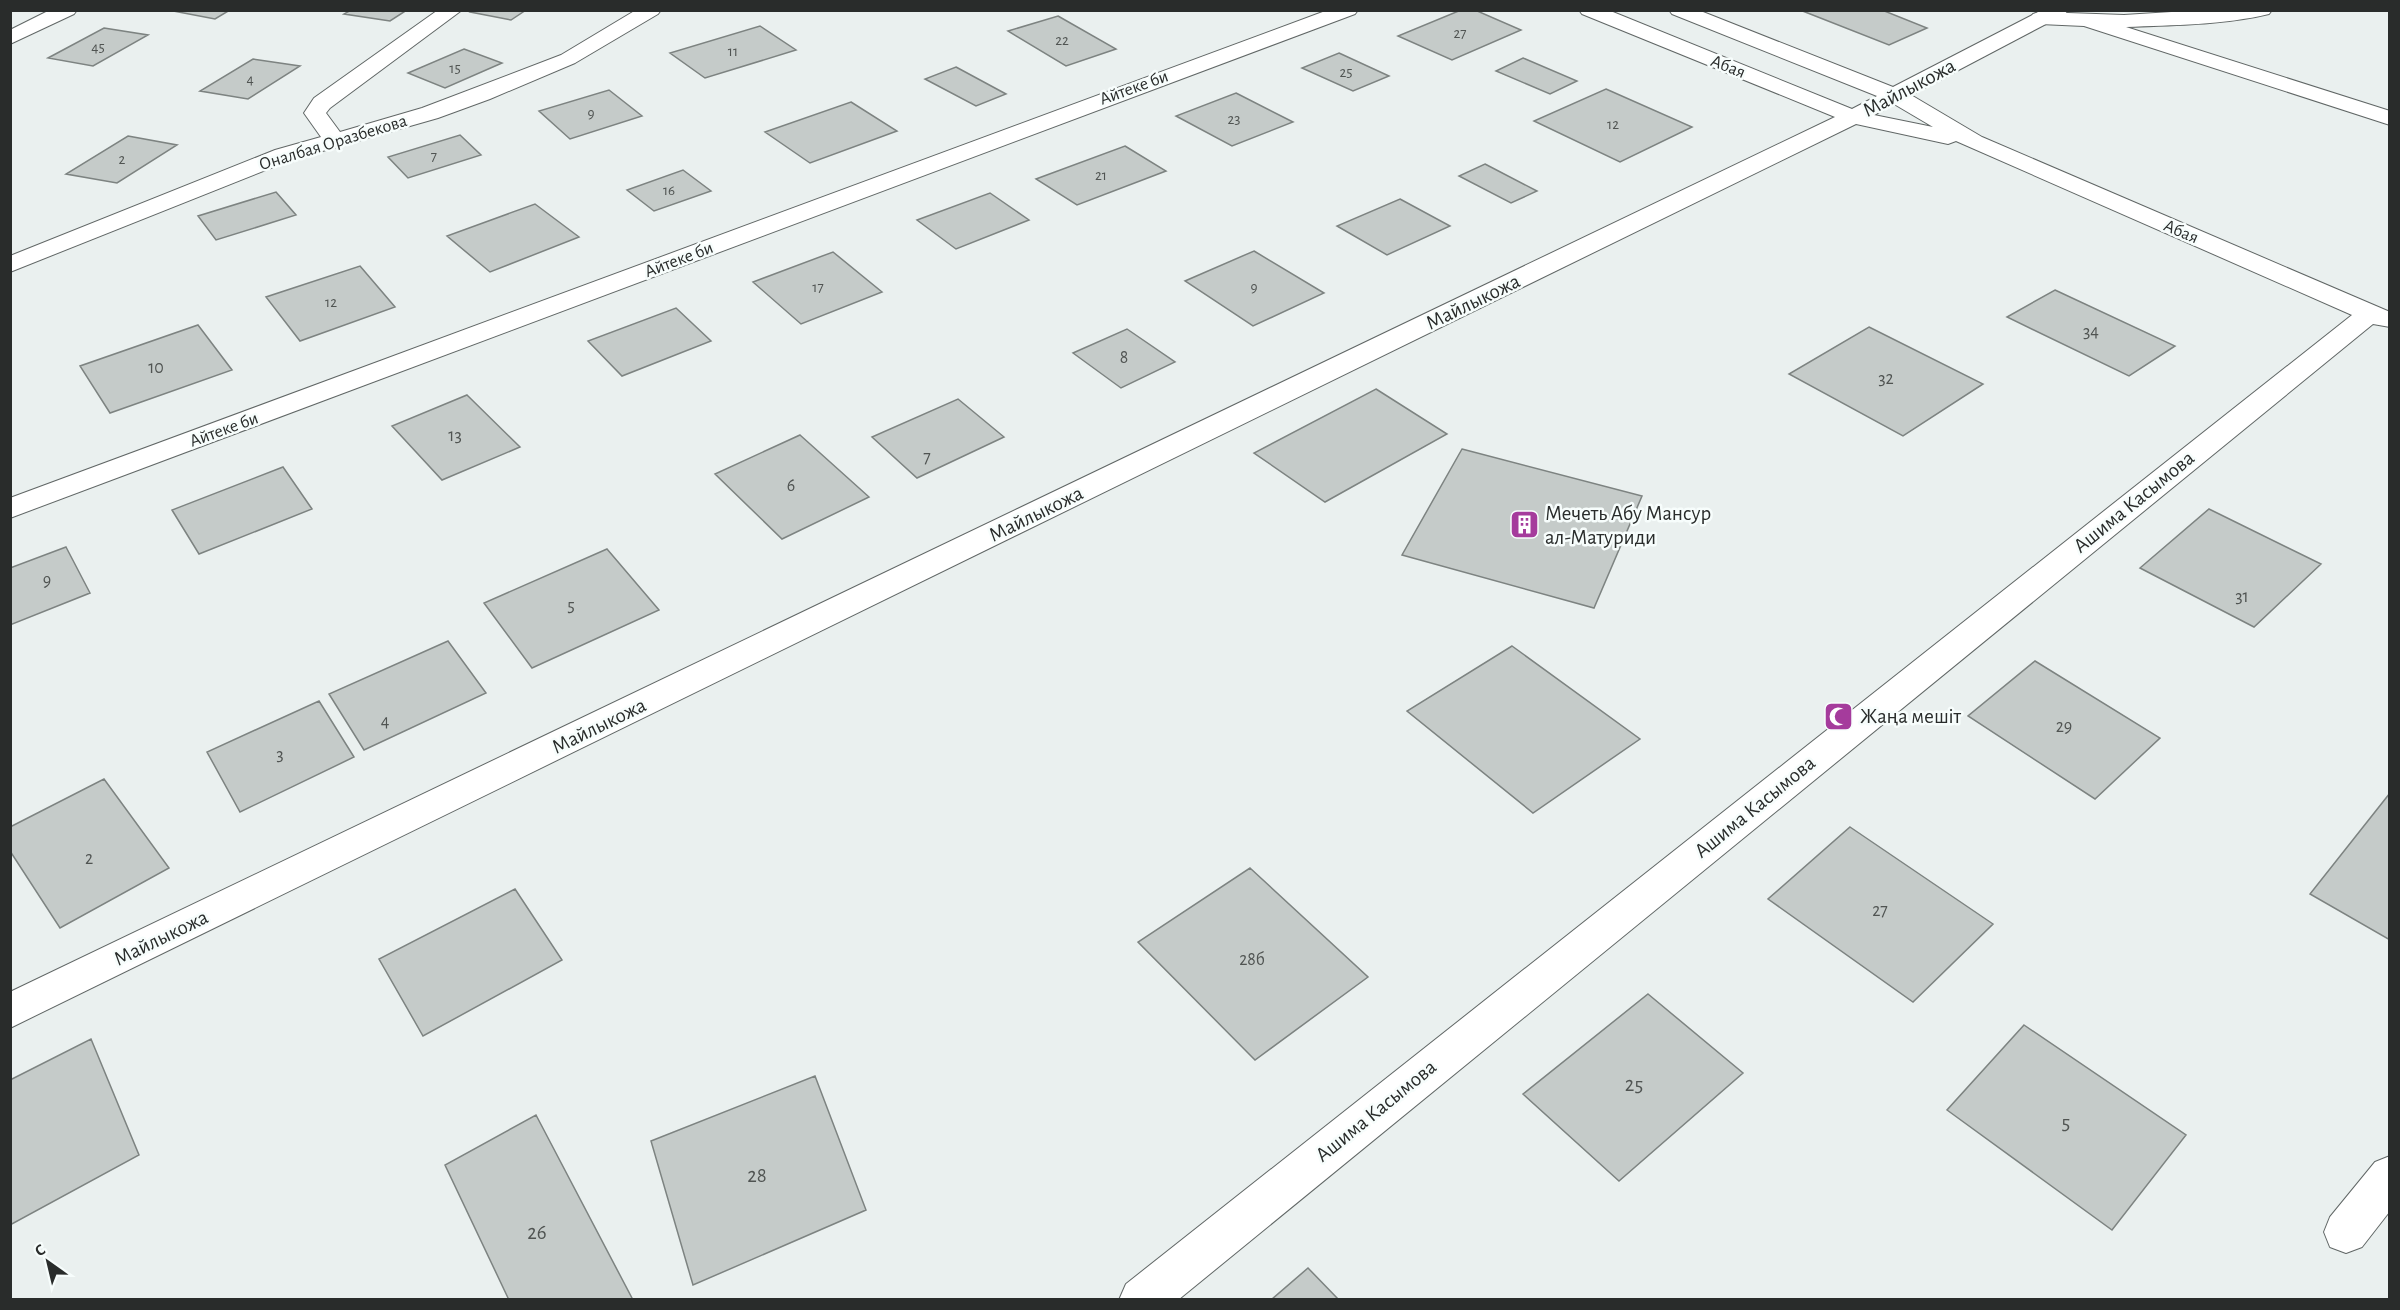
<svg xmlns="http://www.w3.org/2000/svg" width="2400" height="1310" font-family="'Alegreya Sans',sans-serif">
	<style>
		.building { fill: #c5cbc9; stroke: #7d8381; stroke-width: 1.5 }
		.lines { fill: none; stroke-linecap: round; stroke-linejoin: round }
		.service-casing { stroke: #616766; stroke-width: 2 }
		.minor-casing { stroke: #616766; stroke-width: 2 }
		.tertiary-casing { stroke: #616766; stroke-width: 2 }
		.service { fill: #fff; fill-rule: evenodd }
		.minor { fill: #fff; fill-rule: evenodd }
		.tertiary { fill: #fff; fill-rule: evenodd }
		.labels { text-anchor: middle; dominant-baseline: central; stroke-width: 5; stroke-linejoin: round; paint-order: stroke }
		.far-number-label { font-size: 15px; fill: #505452 }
		.far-street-label { font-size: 18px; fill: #292c2b; stroke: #f7fdfc }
		.number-label { font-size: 18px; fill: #505452 }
		.street-label { font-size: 21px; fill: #292c2b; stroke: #f7fdfc }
		.poi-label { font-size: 21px; fill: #292c2b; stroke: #f7fdfc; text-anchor: start }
		.near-number-label { font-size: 21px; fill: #505452 }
	</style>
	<rect width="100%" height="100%" fill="#eaf0ef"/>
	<path class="building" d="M168,10H230L215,19Z
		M351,10H407L390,21L344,14Z
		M472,10H526L511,20L470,12Z
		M1461,10H1475L1521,30L1452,60L1398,36Z
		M1800,10H1882L1927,28L1889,45Z
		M1058,16L1116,49L1066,66L1008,31Z
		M760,26L796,50L705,78L670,53Z
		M104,28L148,35L93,66L48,58Z
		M464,49L502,63L445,88L408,73Z
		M1339,53L1389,76L1353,91L1302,68Z
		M1523,58L1577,81L1550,94L1496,71Z
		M253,59L300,66L248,99L200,91Z
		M956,67L1006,94L976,106L925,79Z
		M1606,89L1692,127L1620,162L1534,121Z
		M609,90L642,116L570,139L539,111Z
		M1236,93L1293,122L1232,146L1176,116Z
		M851,102L897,131L810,163L765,132Z
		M460,135L481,155L408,178L388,157Z
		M128,136L177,145L117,183L66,174Z
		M1125,146L1166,171L1077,205L1036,179Z
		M1485,164L1537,191L1511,203L1459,176Z
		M683,170L711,191L654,211L627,190Z
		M276,192L296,215L216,240L198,216Z
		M990,193L1029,220L956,249L917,220Z
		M1400,199L1450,226L1387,255L1337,226Z
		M535,204L579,237L490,272L447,236Z
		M1254,251L1324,293L1253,326L1185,281Z
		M833,252L882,292L801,324L753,282Z
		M360,266L395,307L300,341L266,297Z
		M2055,290L2175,346L2129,376L2007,317Z
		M676,308L711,341L622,376L588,341Z
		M198,325L232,370L110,413L80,366Z
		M1869,327L1983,384L1903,436L1789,374Z
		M1127,329L1175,362L1121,388L1073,353Z
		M1376,389L1447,434L1325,502L1254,453Z
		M467,395L520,447L442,480L392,426Z
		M958,399L1004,437L917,478L872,437Z
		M800,435L869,497L782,539L715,474Z
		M1462,449L1642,496L1594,608L1402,555Z
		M283,467L312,509L199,554L172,510Z
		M2209,509L2321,564L2254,627L2140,568Z
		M66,547L90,593L10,625V568Z
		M607,549L659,610L532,668L484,603Z
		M448,641L486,693L364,750L329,694Z
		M1512,646L1640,739L1533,813L1407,711Z
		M2035,661L2160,738L2095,799L1968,716Z
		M319,701L354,757L240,812L207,752Z
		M104,779L169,868L60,928L10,851V827Z
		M2390,793V940L2310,894Z
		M1850,827L1993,924L1913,1002L1768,899Z
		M1250,868L1368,977L1255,1060L1138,942Z
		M515,889L562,960L423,1036L379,959Z
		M1648,994L1743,1073L1619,1181L1523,1094Z
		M2024,1025L2186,1135L2112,1230L1947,1110Z
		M91,1039L139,1155L10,1225V1080Z
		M815,1076L866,1210L693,1285L651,1141Z
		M536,1115L633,1300H509L445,1165Z
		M1308,1268L1339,1300H1271Z"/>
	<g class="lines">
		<defs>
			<path id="service" d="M2203,10H2272L2269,14C2224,25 2173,25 2126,27L2390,111V125L2084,26L2040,24L2033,22L2030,18L2033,14L2040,12L2124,15Z"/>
			<path id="minor" d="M50,10H77L74,14L10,44V30Z
				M438,10H462L330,108L326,113L340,132L422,108L561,55L636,10H661L658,14L575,63L490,99L438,118L291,160L10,272V256L275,150L321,137L304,113L314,98Z
				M1579,10H1608L1852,109L1877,96L1672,14L1669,10H1698L1893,87L2042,10H2068L2065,14L1911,95L1982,137L2390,312V327L2373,324L1178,1300H1119L1126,1284L2352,315L1956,141L1948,144L1856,124L10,1028V992L1835,117L1582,14ZM1894,104L1933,127L1874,115Z
				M2390,1156V1211L2362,1247L2346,1253L2330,1247L2324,1232L2330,1217L2375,1162Z"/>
			<path id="tertiary" d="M1328,10H1358L1355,14L10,518V498Z"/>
		</defs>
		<use href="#service" class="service-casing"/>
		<use href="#minor" class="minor-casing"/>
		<use href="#tertiary" class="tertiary-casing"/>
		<use href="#service" class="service"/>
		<use href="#minor" class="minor"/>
		<use href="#tertiary" class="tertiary"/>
	</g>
	<defs>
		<symbol id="building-square" viewBox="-11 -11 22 22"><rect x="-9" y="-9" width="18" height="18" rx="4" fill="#a53b9c" stroke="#f7fdfc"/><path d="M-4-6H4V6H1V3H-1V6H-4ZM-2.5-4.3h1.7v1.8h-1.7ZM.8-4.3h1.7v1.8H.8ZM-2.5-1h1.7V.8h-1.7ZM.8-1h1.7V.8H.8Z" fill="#fff"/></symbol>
		<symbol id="mosque-square" viewBox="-11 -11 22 22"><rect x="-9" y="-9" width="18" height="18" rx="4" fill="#a53b9c" stroke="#f7fdfc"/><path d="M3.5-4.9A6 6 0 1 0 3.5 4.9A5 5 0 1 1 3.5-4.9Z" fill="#fff"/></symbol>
	</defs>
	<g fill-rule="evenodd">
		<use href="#building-square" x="1508" y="508" width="33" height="33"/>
		<use href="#mosque-square" x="1822" y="700" width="33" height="33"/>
	</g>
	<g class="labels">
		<g class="far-number-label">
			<text x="1460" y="33">27</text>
			<text x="1062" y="40">22</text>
			<text x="98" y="47">45</text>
			<text x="733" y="51">11</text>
			<text x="455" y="68">15</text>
			<text x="1346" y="72">25</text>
			<text x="250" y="79">4</text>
			<text x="591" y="113">9</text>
			<text x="1234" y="119">23</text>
			<text x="1613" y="124">12</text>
			<text x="434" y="156">7</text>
			<text x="122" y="159">2</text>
			<text x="1101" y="175">21</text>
			<text x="669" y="190">16</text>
			<text x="818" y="287">17</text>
			<text x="1254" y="287">9</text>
			<text x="331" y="302">12</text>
		</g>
		<g class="far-street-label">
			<text transform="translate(1728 67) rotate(22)">Абая</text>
			<text transform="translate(1134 88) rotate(-20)">Айтеке би</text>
			<text transform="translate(333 143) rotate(-17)">Оналбая Оразбекова</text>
			<text transform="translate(2181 232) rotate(23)">Абая</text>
			<text transform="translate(679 260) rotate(-21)">Айтеке би</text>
			<text transform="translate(224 430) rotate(-20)">Айтеке би</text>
		</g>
		<g class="number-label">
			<text x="2091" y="332">34</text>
			<text x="1124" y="358">8</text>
			<text x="156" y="368">10</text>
			<text x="1886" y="379">32</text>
			<text x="455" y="436">13</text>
			<text x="927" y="458">7</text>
			<text x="791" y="486">6</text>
			<text x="47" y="581">9</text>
			<text x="2242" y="597">31</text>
			<text x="571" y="606">5</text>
			<text x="385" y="722">4</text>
			<text x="2064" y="727">29</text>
			<text x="280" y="755">3</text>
			<text x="89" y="859">2</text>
			<text x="1880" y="911">27</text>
			<text x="1252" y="960">28б</text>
		</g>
		<g class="street-label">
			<text transform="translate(1909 88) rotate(-28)">Майлыкожа</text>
			<text transform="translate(1473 302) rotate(-26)">Майлыкожа</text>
			<text transform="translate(2134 502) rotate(-39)">Ашима Касымова</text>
			<text transform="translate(1036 514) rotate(-26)">Майлыкожа</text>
			<text transform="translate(599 726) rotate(-26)">Майлыкожа</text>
			<text transform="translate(1755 807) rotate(-39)">Ашима Касымова</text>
			<text transform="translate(161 938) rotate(-26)">Майлыкожа</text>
			<text transform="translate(1376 1111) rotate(-39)">Ашима Касымова</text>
		</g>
		<g class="poi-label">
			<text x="1545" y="513">Мечеть Абу Мансур<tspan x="1545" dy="24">ал-Матуриди</tspan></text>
			<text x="1860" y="716">Жаңа мешіт</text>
		</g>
		<g class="near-number-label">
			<text x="1634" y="1084">25</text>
			<text x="2066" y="1122">5</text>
			<text x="757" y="1175">28</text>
			<text x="537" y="1232">26</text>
		</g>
	</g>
	<rect width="2400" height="1310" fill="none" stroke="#292c2b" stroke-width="24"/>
	<g transform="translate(48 1262) rotate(326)" stroke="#f7fdfc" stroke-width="4.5" paint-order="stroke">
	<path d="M0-4.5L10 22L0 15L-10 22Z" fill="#292c2b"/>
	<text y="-9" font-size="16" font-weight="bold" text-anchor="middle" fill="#292c2b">С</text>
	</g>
</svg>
